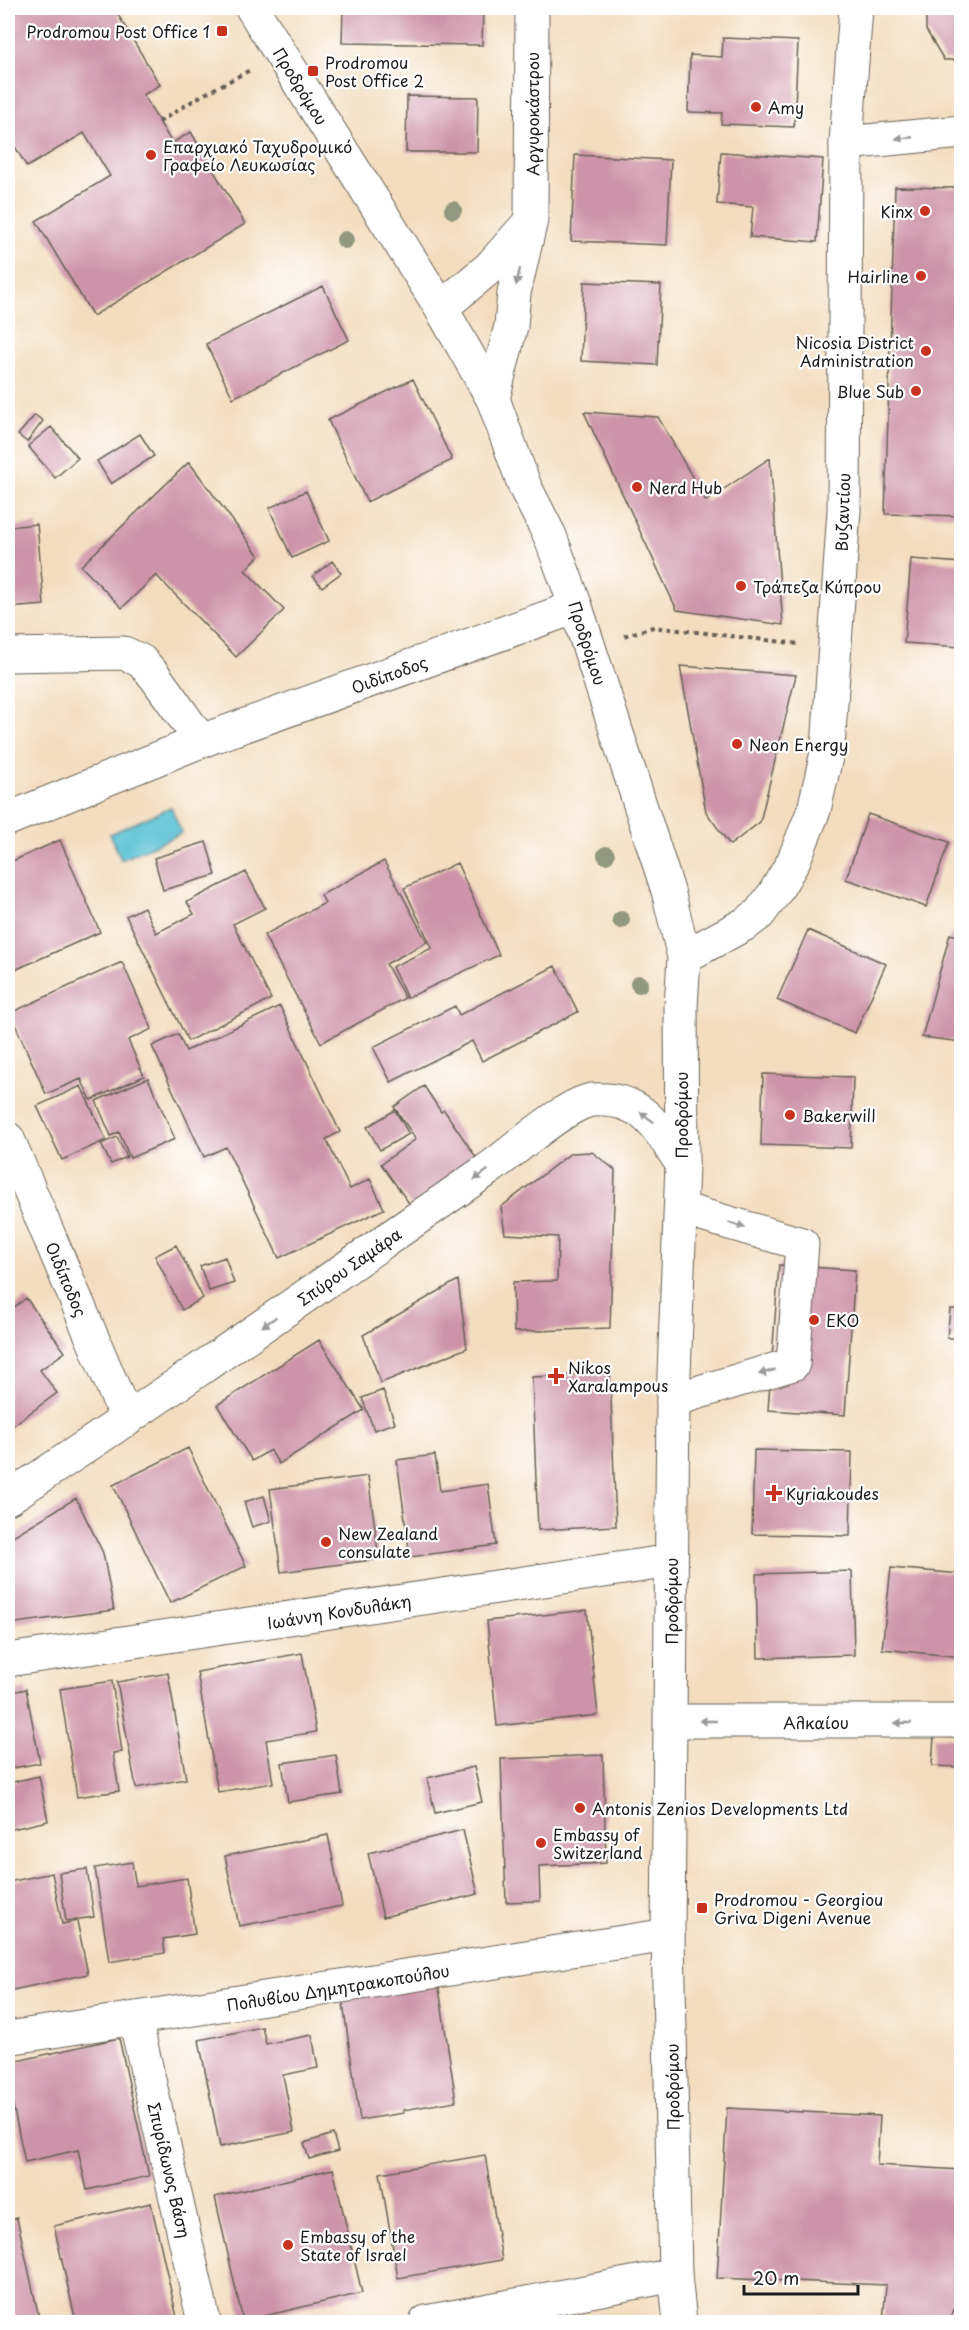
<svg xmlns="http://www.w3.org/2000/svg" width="969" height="2330" font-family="'Playpen Sans',sans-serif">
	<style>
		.water { fill: #55bfd2; stroke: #386e77; stroke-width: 1.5 }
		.building { fill: #cd94a9 }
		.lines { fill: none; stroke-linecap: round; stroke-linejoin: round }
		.minor-casing { stroke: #676055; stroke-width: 35 }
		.major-casing { stroke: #676055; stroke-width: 35 }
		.path { stroke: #676055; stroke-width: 4; stroke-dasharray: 4.5 4.5; stroke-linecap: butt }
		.minor { stroke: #fff; stroke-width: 33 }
		.major { stroke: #fff; stroke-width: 33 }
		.tree { fill: #92987f }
		.oneway { fill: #999 }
		.poi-dot { fill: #c8321e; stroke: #fff; stroke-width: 2 }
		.labels { text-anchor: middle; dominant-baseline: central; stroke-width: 4.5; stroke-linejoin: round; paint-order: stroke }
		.poi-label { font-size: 16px; fill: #1c1c1c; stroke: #fff; text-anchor: start }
		.street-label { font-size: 16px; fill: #1c1c1c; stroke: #fff }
	</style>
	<rect width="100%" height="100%" fill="#fff"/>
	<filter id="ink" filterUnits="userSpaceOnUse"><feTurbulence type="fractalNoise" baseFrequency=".0167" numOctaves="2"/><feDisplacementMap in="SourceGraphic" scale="12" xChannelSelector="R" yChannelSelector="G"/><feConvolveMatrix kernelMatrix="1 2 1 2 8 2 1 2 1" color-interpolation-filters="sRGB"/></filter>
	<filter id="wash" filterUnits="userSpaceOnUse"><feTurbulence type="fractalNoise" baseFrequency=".008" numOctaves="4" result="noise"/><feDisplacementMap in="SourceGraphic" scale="24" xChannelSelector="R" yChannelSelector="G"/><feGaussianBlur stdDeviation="1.35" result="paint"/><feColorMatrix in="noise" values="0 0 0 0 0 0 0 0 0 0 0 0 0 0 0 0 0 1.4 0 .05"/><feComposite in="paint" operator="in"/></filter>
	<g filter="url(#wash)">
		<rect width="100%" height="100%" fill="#f3ddbf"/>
		<path class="water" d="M171,807L182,833L121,860L110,834Z"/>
		<g id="blocks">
			<path class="building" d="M8,8H114L160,85L143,95L172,143L191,132L245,224L93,316L36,221L110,176L84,133L27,167L8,135Z
				M343,8H483L482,45L342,43Z
				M926,8H962V60H944L926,30Z
				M723,38L798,41L794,127L721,124L722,113L688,112L690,55L722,57Z
				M407,96L478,97L477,152H406Z
				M721,152L823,159L817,242L750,237L753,207L717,204Z
				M575,155L671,160L667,245L571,241Z
				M895,187L962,188V516L885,514Z
				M584,282L661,285L657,365L581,361Z
				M323,286L349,340L233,398L206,344Z
				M413,379L452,460L367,502L328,420Z
				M584,412L658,417L706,501L770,458L783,625L677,610Z
				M35,415L43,421L27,442L18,435Z
				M51,427L78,458L55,478L28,446Z
				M140,434L154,456L111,484L97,461Z
				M189,462L259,556L245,570L284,610L236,657L156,575L122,608L81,566Z
				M306,491L329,541L292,558L269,508Z
				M37,524L44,605L8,608V527Z
				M911,559L962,563V647L904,643Z
				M332,561L341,573L322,587L313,576Z
				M680,666L796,675L760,822L730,845L706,812Z
				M868,814L949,842L926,907L846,879Z
				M60,840L100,932L8,973V863Z
				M206,842L216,875L163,890L154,858Z
				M384,861L427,942L386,964L405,998L321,1043L264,935L325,903L321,895Z
				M457,863L499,955L407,998L392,967L432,948L404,888Z
				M246,872L265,908L233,924L271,999L188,1041L126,916L144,907L156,933L194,914L187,902Z
				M808,930L886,964L855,1033L777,1000Z
				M950,934L962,937V1042L922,1037Z
				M122,962L152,1029L128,1040L144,1076L91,1100L81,1079L46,1094L10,1013Z
				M555,966L578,1012L482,1061L472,1041L391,1082L373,1047L455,1006L459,1015Z
				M280,1006L340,1132L326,1139L350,1189L370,1179L384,1209L279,1258L226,1147L204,1157L152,1046L178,1034L186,1051Z
				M763,1074L853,1077L851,1148L761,1145Z
				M148,1078L175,1139L130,1158L119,1132L111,1136L96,1101Z
				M81,1086L106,1140L62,1160L37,1106Z
				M424,1086L441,1112L444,1110L478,1160L411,1206L381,1164L416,1139L394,1107Z
				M395,1110L409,1134L380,1150L367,1127Z
				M117,1137L127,1157L111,1164L101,1144Z
				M592,1152L615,1170L610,1328L514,1332L513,1282L557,1281L558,1237L505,1234L501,1207L571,1153Z
				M176,1245L203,1298L182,1310L155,1256Z
				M225,1257L234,1283L209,1291L200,1266Z
				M779,1265L855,1270L845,1415L768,1410Z
				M458,1280L467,1348L381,1383L363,1335Z
				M26,1298L65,1352L40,1370L57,1393L8,1429V1312Z
				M950,1309H962V1338H947Z
				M319,1340L364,1410L279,1464L270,1450L252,1461L217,1405Z
				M610,1373L616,1526L538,1530L532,1377Z
				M383,1390L395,1423L374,1430L362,1398Z
				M188,1448L246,1566L170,1603L113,1485Z
				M754,1450L852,1452L850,1536L752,1534Z
				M435,1455L440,1491L488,1484L496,1545L410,1557L397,1460Z
				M368,1476L379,1559L281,1572L270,1489Z
				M264,1496L271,1521L252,1527L244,1502Z
				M76,1498L103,1553L114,1610L8,1624V1539Z
				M891,1568L962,1574V1657L882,1649Z
				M852,1571L854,1655L758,1658L756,1574Z
				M587,1610L598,1715L497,1726L487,1621Z
				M302,1653L316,1732L266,1740L273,1783L218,1792L197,1672Z
				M168,1673L186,1779L136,1788L117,1682Z
				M112,1681L122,1752L113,1753L119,1791L77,1797L60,1689Z
				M26,1689L40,1763L8,1769V1693Z
				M934,1737L961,1738L959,1767L932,1766Z
				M336,1755L342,1794L288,1802L282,1763Z
				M603,1755L606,1863L539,1866L540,1901L506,1902L501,1759Z
				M474,1767L482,1802L435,1813L427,1778Z
				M39,1776L48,1821L8,1830V1783Z
				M463,1830L478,1894L383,1917L368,1853Z
				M328,1835L342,1906L239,1926L225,1856Z
				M132,1862L136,1886L187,1878L195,1934L163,1939L165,1953L109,1962L95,1868Z
				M87,1869L94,1917L66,1921L59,1873Z
				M52,1873L62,1924L77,1921L88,1974L8,1991V1882Z
				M438,1982L456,2101L403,2110L404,2113L360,2120L342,1997Z
				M262,2027L266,2044L312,2035L318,2068L283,2075L294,2132L220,2147L199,2040Z
				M119,2038L149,2176L87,2190L78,2150L25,2162L8,2082V2063Z
				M727,2108L880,2116L877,2165L962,2170V2297L947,2322H883L886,2285L717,2278Z
				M333,2134L338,2151L309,2159L304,2143Z
				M485,2155L502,2260L398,2278L380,2173Z
				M333,2169L362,2293L243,2321L215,2197Z
				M151,2203L178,2322H76L54,2226Z
				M17,2218L40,2322H8V2221Z"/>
		</g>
	</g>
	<g filter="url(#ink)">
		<use href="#blocks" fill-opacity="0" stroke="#676055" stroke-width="1.5"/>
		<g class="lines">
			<defs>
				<path id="minor" d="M846,143L962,132
					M441,308L489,268L528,224
					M493,399L511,326L514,293L531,220L532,8
					M8,655L124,653L141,661L154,675L201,741
					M8,819L201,741L576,607
					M8,1139L127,1420
					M673,1400L793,1364L802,1244L681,1209
					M8,1498C170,1392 328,1280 487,1170C511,1154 567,1102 593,1100C642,1096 657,1127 682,1164
					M8,1660L671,1561
					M671,1721H962
					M135,2018L204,2322
					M8,2038L668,1935
					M426,2322L675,2275"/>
				<path id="major" d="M252,8L441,308L493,399L525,487L550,536L576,607L668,891L684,957L681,1008L682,1164L673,1400L668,1935L675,2275L680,2322
					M684,957L747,923L759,914L774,894L793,862L814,810L828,748L844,510L846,143L856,8"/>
			</defs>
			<use href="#minor" class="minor-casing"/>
			<use href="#major" class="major-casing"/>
			<path class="path" d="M159,122L199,97L250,70
				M624,636L653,627L800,644"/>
			<use href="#minor" class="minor"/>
			<use href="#major" class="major"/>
		</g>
		<g class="tree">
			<circle cx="453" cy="210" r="9"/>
			<circle cx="345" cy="240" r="9"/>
			<circle cx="606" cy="855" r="9"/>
			<circle cx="621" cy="920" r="9"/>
			<circle cx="639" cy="984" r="9"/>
		</g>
		<defs><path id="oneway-solid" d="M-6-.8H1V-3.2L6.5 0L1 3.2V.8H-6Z" transform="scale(1.5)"/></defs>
		<g class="oneway">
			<use href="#oneway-solid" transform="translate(904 138) rotate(175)"/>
			<use href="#oneway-solid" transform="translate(518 277) rotate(103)"/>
			<use href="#oneway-solid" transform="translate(647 1117) rotate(-143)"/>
			<use href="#oneway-solid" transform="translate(481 1175) rotate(145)"/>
			<use href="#oneway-solid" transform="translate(737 1225) rotate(16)"/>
			<use href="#oneway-solid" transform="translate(269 1322) rotate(145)"/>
			<use href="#oneway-solid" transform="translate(767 1372) rotate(164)"/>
			<use href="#oneway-solid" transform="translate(708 1721) rotate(180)"/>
			<use href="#oneway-solid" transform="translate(903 1723) rotate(-180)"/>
		</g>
	</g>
	<g class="poi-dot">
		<rect x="216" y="25" width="12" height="12" rx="3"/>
		<rect x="307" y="65" width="12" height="12" rx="3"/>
		<circle cx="756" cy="107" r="6"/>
		<circle cx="151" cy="155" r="6"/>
		<circle cx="925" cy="211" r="6"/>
		<circle cx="921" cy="276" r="6"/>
		<circle cx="926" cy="351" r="6"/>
		<circle cx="916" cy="391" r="6"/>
		<circle cx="637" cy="487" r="6"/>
		<circle cx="741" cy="586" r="6"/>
		<circle cx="737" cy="744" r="6"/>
		<circle cx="790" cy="1115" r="6"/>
		<circle cx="814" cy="1320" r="6"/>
		<path d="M553 1367h6v6h6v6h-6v6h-6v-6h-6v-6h6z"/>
		<path d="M771 1484h6v6h6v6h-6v6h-6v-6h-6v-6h6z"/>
		<circle cx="326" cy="1542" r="6"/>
		<circle cx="580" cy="1808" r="6"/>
		<circle cx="541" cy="1843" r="6"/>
		<rect x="696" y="1902" width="12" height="12" rx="3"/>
		<circle cx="288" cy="2245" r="6"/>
	</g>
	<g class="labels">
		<g class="poi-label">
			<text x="210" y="31" text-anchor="end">Prodromou Post Office 1</text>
			<text x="325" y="62">Prodromou<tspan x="325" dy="18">Post Office 2</tspan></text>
			<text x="768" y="107">Amy</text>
			<text x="163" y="146">Επαρχιακό Ταχυδρομικό<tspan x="163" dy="18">Γραφείο Λευκωσίας</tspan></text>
			<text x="913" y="211" text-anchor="end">Kinx</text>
			<text x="909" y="276" text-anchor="end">Hairline</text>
			<text x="914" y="342" text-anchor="end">Nicosia District<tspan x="914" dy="18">Administration</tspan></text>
			<text x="904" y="391" text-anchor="end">Blue Sub</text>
			<text x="649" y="487">Nerd Hub</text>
			<text x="753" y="586">Τράπεζα Κύπρου</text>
			<text x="749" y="744">Neon Energy</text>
			<text x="802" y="1115">Bakerwill</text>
			<text x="826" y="1320">EKO</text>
			<text x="568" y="1367">Nikos<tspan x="568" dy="18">Xaralampous</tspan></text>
			<text x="786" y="1493">Kyriakoudes</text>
			<text x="338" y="1533">New Zealand<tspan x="338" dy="18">consulate</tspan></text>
			<text x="592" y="1808">Antonis Zenios Developments Ltd</text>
			<text x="553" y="1834">Embassy of<tspan x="553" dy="18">Switzerland</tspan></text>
			<text x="714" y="1899">Prodromou - Georgiou<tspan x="714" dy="18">Griva Digeni Avenue</tspan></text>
			<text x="300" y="2236">Embassy of the<tspan x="300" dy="18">State of Israel</tspan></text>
		</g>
		<g class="street-label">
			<text transform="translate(301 86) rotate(58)">Προδρόμου</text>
			<text transform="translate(532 114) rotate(-90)">Αργυροκάστρου</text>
			<text transform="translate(842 512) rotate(-88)">Βυζαντίου</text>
			<text transform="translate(588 643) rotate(72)">Προδρόμου</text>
			<text transform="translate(389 674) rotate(-20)">Οιδίποδος</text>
			<text transform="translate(681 1115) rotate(-90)">Προδρόμου</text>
			<text transform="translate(349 1266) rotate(-35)">Σπύρου Σαμάρα</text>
			<text transform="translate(67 1279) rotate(67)">Οιδίποδος</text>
			<text transform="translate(671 1601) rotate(-90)">Προδρόμου</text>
			<text transform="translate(339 1611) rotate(-9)">Ιωάννη Κονδυλάκη</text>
			<text x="816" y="1722">Αλκαίου</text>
			<text transform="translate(338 1987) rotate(-9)">Πολυβίου Δημητρακοπούλου</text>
			<text transform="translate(672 2087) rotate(-91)">Προδρόμου</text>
			<text transform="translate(170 2170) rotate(77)">Σπυρίδωνος Βάση</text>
		</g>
	</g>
	<rect width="969" height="2330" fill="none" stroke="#fff" stroke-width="30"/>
	<path d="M744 2285v9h114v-9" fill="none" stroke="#1c1c1c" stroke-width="3"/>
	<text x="753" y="2285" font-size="18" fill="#1c1c1c" stroke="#ffffff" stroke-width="4.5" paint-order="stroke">20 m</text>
</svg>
